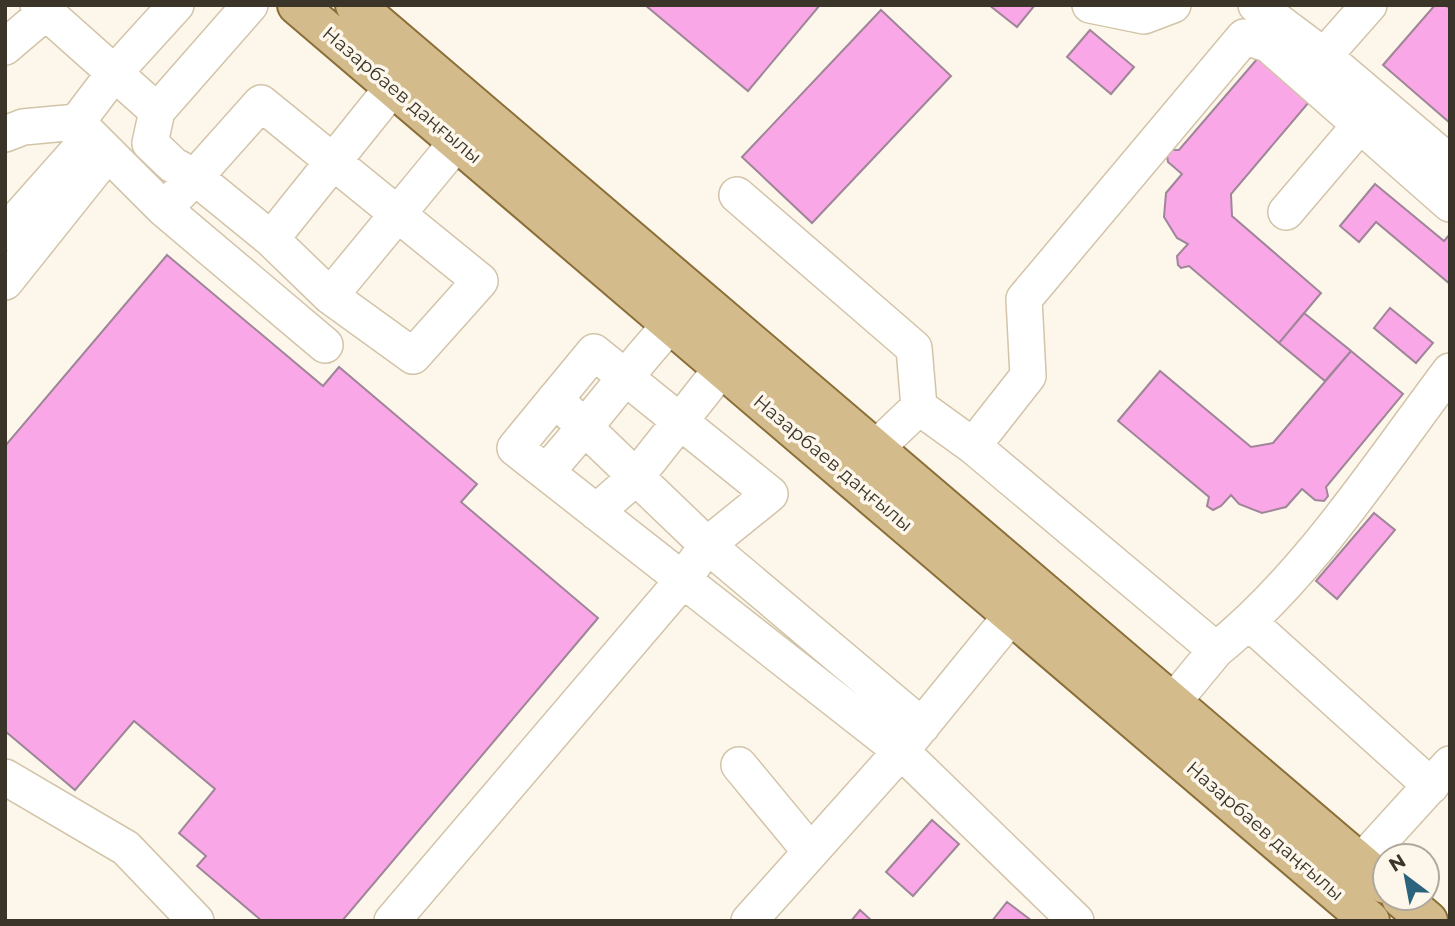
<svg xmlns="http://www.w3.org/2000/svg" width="1455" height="926" font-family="Montserrat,sans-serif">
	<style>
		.building { fill: #f9a7e6; stroke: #9f8598; stroke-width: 2 }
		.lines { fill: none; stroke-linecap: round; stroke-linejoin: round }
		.minor-casing { stroke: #d2c4a8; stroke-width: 38 }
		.major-casing { stroke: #8b6e37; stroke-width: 42 }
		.minor { stroke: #fff; stroke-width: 35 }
		.major { stroke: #d3bb8c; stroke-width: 38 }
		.labels { text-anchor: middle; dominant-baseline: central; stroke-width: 7; stroke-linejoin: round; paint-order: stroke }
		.street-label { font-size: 19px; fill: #3a3429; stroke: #fdf7eb }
	</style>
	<rect width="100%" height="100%" fill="#fdf7eb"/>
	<path class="building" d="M645,5H820L748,91Z
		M989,5H1035L1017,27Z
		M1435,5H1445L1450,9V123L1383,65Z
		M881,10L951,76L812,223L742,157Z
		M1090,30L1134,67L1111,94L1067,57Z
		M1258,58L1309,102L1231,194L1232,216L1321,293L1279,343L1189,266L1181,268L1178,265L1177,256L1188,244L1177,238L1164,217L1166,193L1182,174L1168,162L1167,156L1171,150H1179Z
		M1375,184L1444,241L1450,234V284L1376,222L1359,242L1340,226Z
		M167,255L323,386L339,367L477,484L461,502L598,618L342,921H262L197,866L206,856L179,833L215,789L134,721L75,790L5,731V446Z
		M1390,308L1433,343L1416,363L1374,328Z
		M1304,313L1351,351L1325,381L1279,343Z
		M1351,351L1403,394L1326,487L1328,496L1324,501L1315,500L1302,489L1286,507L1262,513L1239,504L1231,495L1221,506L1213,510L1207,506L1209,497L1118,421L1160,371L1251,447L1273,443Z
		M1374,513L1395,530L1337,599L1316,581Z
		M932,820L959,844L913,896L886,872Z
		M1007,902L1032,921H992Z
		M860,910L872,921H851Z"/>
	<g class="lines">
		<defs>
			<path id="minor" d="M38,5L157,111
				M176,5L115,72L77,122L164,209L195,177L173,165L150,143L157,111L250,5
				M1090,5L1144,16L1173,5
				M1256,5L1324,56L1450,163
				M5,47L46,12
				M1324,56L1369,5
				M261,103L480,281L413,356L330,296L271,239L195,177Z
				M5,134L23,127L77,122
				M737,195L914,348L919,407L875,449
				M164,209L325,345
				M1286,212L1360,125
				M5,233L91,136
				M271,239L393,87
				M5,282L108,153
				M330,296L457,142
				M919,407L973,446L1216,650L1173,702
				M973,446L1028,376L1024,299L1244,37L1268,44L1450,204
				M546,472C590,424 627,372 671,324
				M596,512L636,477L722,368
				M1250,623L1431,786
				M1216,650C1308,576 1379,465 1450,371
				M922,726L707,545L770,494L594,352L515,448L901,751L1076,921
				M739,765L810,851
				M5,777L126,848L196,921
				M1360,863L1450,764
				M392,921L683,580L707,545L555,399
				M749,921L901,751L1029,594"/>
			<path id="major" d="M297,5L1370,921
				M355,5L1385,884
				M1401,898L1428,921"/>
		</defs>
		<use href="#minor" class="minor-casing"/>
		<use href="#major" class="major-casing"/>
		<use href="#minor" class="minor"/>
		<use href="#major" class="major"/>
	</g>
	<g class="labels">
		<g class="street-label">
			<text transform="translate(402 95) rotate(40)">Назарбаев даңғылы</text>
			<text transform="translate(833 463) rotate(40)">Назарбаев даңғылы</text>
			<text transform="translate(1265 831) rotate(41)">Назарбаев даңғылы</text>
		</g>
	</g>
	<rect width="1455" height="926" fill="none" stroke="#3a3429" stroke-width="14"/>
	<g transform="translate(1406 877) rotate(328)"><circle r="33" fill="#fdf7eb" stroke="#afa99d" stroke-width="2"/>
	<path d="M0-5L12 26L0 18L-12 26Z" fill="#2b637d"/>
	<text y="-10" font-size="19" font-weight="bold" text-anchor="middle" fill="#3a3429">N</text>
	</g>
</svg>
